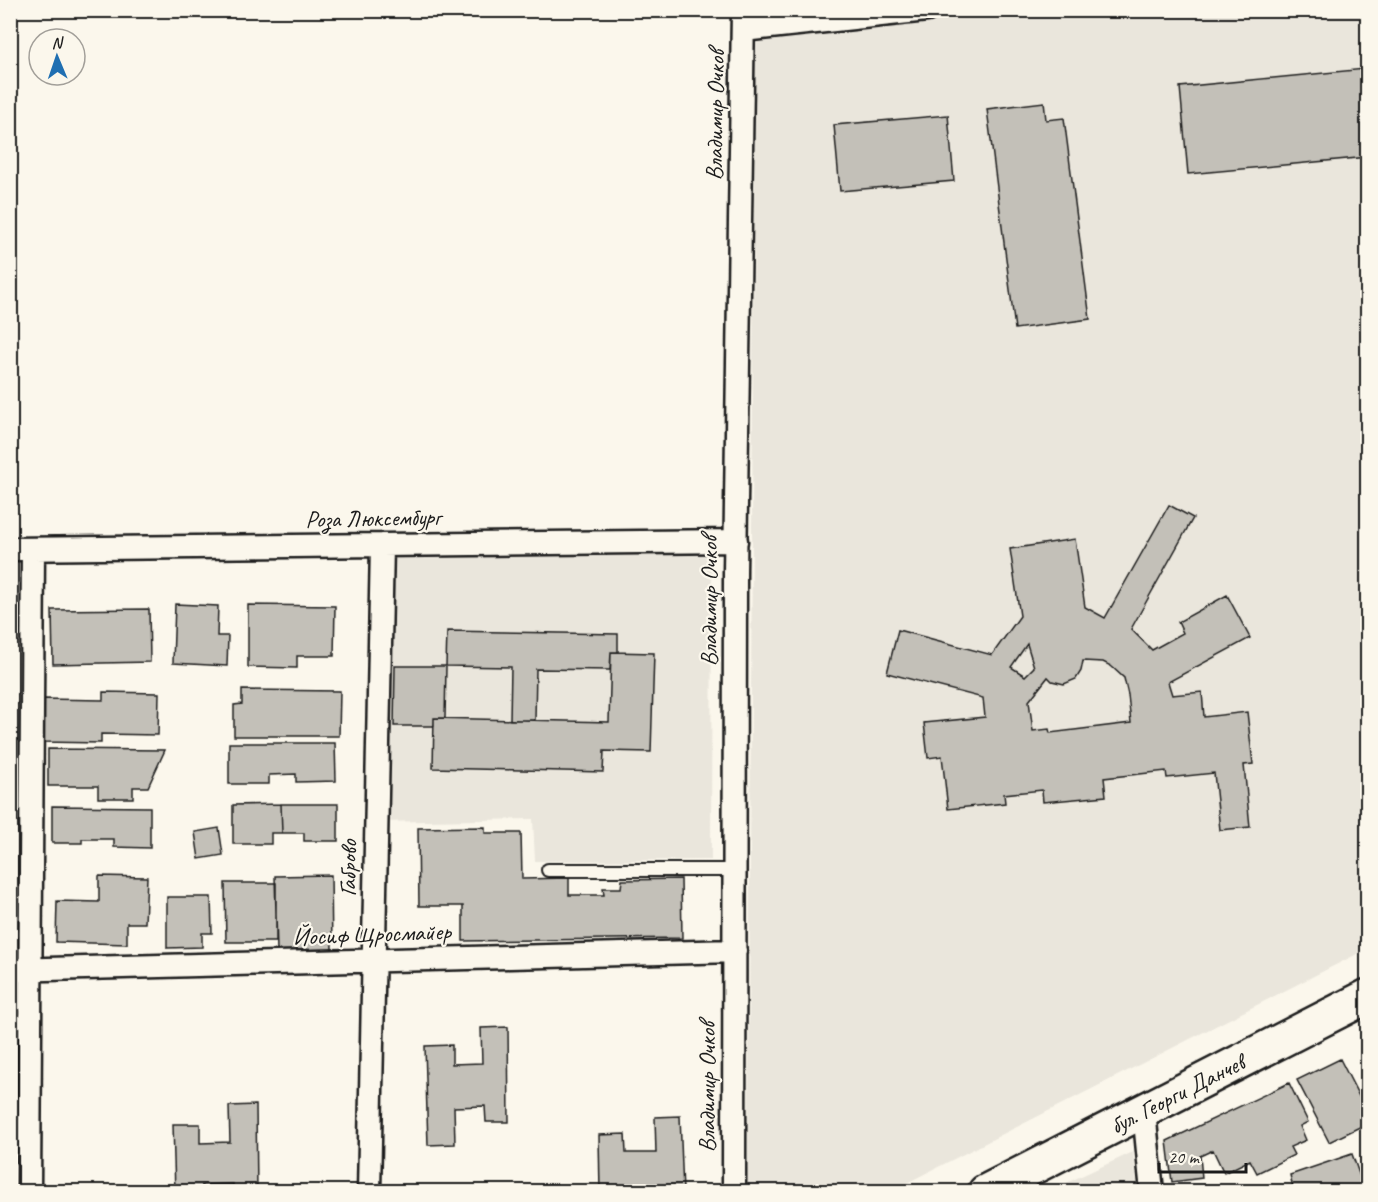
<svg xmlns="http://www.w3.org/2000/svg" width="1378" height="1202" font-family="Caveat,sans-serif">
	<style>
		.built { fill: #eae6dc }
		.building { fill: #c3c0b8; stroke: #1c1c1c; stroke-width: 1.5; fill-rule: evenodd }
		.lines { fill: none; stroke-linecap: round; stroke-linejoin: round }
		.service-casing { stroke: #1c1c1c; stroke-width: 16 }
		.minor-casing { stroke: #1c1c1c; stroke-width: 27 }
		.secondary-casing { stroke: #1c1c1c; stroke-width: 38 }
		.service { stroke: #fbf7ec; stroke-width: 12 }
		.minor { stroke: #fbf7ec; stroke-width: 22 }
		.secondary { stroke: #fbf7ec; stroke-width: 33 }
		.labels { text-anchor: middle; dominant-baseline: central; stroke-width: 4.5; stroke-linejoin: round; paint-order: stroke }
		.street-label { font-size: 24px; fill: #1c1c1c; stroke: #fbf7ec }
	</style>
	<rect width="100%" height="100%" fill="#fbf7ec"/>
	<filter id="ink" filterUnits="userSpaceOnUse"><feTurbulence type="fractalNoise" baseFrequency=".0167" numOctaves="2"/><feDisplacementMap in="SourceGraphic" scale="12" xChannelSelector="R" yChannelSelector="G"/><feConvolveMatrix kernelMatrix="1 2 1 2 8 2 1 2 1" color-interpolation-filters="sRGB"/></filter>
	<g filter="url(#ink)">
		<path class="built" d="M1046,10L1367,11V949L891,1191L748,1192L755,39Z
			M712,541L711,860L535,861L533,819L376,822L382,545Z
			M1133,1152L1138,1191H1049Z"/>
		<path class="building" d="M1365,69L1368,92V157L1188,174L1180,87Z
			M1044,102L1046,120L1064,118L1090,319L1015,329L987,109Z
			M948,115L954,181L840,191L834,125Z
			M1366,366H1368V422H1367Z
			M1169,505L1193,518L1131,629L1152,650L1183,633L1178,622L1227,595L1250,638L1168,682L1172,695L1202,692L1204,717L1247,712L1253,764L1244,765L1250,827L1220,830L1214,773L1167,778L1166,771L1104,778L1106,796L1043,802L1042,790L1004,794L1005,803L948,809L942,756L928,758L924,723L985,717L983,698L887,673L898,630L992,655L1020,616L1010,549L1075,539L1085,607L1105,618ZM1027,644L1034,667L1025,676L1011,667ZM1083,661L1103,662L1111,666L1124,678L1128,695L1131,723L1050,733L1049,729L1033,731L1029,701L1048,677L1052,681L1064,684L1076,679L1081,671Z
			M175,604L218,606L217,636H228L227,666L173,663Z
			M248,605L335,606L334,656H297V668L248,667Z
			M149,609L150,662L53,664L52,610Z
			M447,631L618,634V652H611L610,670L536,669L535,720H510L511,667L446,666Z
			M611,652L654,653L651,752L604,751L603,772L433,768L434,718L609,722Z
			M395,666H446L445,718H434V726H394Z
			M242,690L340,691L339,736H234V705L242,704Z
			M103,692L159,693L158,735L101,734V743L42,742L43,699L103,700Z
			M229,743H335L336,781L296,782V774L269,775V784H229Z
			M48,749L165,750L148,787H133V798H98V786H48Z
			M281,804L282,833H271V844H233V805Z
			M281,804H338V841H304V833H282Z
			M52,806L150,807V848L114,847V839H82V843H52Z
			M485,827V833H521L522,879L569,878V895H604L603,888H621L622,880L681,879L682,938L463,941V906H419L418,828Z
			M219,828L223,855L199,859L195,832Z
			M331,875L332,950L277,951L275,876Z
			M99,876L147,877L145,923H127V944L56,942L57,901L99,902Z
			M225,883H276V942H226Z
			M167,897H211L212,933H202V947L167,948Z
			M508,1027L509,1122H486L485,1106L454,1107L455,1144L428,1145L425,1046L452,1045V1064L482,1063L481,1028Z
			M1340,1059L1368,1114V1123L1329,1142L1297,1080Z
			M1289,1083L1308,1122L1300,1126L1306,1140L1290,1147L1294,1155L1257,1173L1250,1160L1224,1173L1213,1150L1200,1156L1202,1178L1172,1182L1167,1141Z
			M256,1105L257,1192H233V1184L202,1185V1192H175L173,1124H200V1143L230,1142L229,1106Z
			M680,1116L683,1192H600L599,1135L625,1134L626,1153H656L655,1117Z
			M1352,1154L1364,1188L1355,1192H1294L1290,1175Z
			M1084,1185L1087,1192H1070Z"/>
		<g class="lines">
			<defs>
				<path id="service" d="M548,870H735"/>
				<path id="minor" d="M743,30L927,10
					M10,549L736,541
					M10,970L735,951
					M1144,1111L1152,1192
					M29,1192L33,549
					M369,1192L382,545
					M734,1192L735,573L743,10"/>
				<path id="secondary" d="M985,1192L1368,996"/>
			</defs>
			<use href="#service" class="service-casing"/>
			<use href="#minor" class="minor-casing"/>
			<use href="#secondary" class="secondary-casing"/>
			<use href="#service" class="service"/>
			<use href="#minor" class="minor"/>
			<use href="#secondary" class="secondary"/>
		</g>
	</g>
	<g class="labels">
		<g class="street-label">
			<text transform="translate(715 115) rotate(-89)">Владимир Очков</text>
			<text transform="translate(373 518) rotate(-1)">Роза Люксембург</text>
			<text transform="translate(709 601) rotate(-90)">Владимир Очков</text>
			<text transform="translate(348 868) rotate(-89)">Габрово</text>
			<text transform="translate(372 934) rotate(-2)">Йосиф Щросмайер</text>
			<text transform="translate(707 1087) rotate(-90)">Владимир Очков</text>
			<text transform="translate(1177 1094) rotate(-27)">бул. Георги Данчев</text>
		</g>
	</g>
	<rect width="1378" height="1202" fill="none" stroke="#fbf7ec" stroke-width="36"/>
	<rect x="18" y="18" width="1342" height="1166" fill="none" stroke="#1c1c1c" stroke-width="2" filter="url(#ink)"/>
	<g transform="translate(57 57) rotate(358)"><circle r="28" fill="#fbf7ec" stroke="#a29f99" stroke-width="1.5"/>
	<path d="M0-4.5L10 22L0 15L-10 22Z" fill="#1f6fb2"/>
	<text y="-9" font-size="16" font-weight="bold" text-anchor="middle" fill="#1c1c1c">N</text>
	</g>
	<path d="M1159 1163v9h87v-9" fill="none" stroke="#1c1c1c" stroke-width="3"/>
	<text x="1168" y="1163" font-size="18" fill="#1c1c1c" stroke="#fbf7ec" stroke-width="4.5" paint-order="stroke">20 m</text>
</svg>
